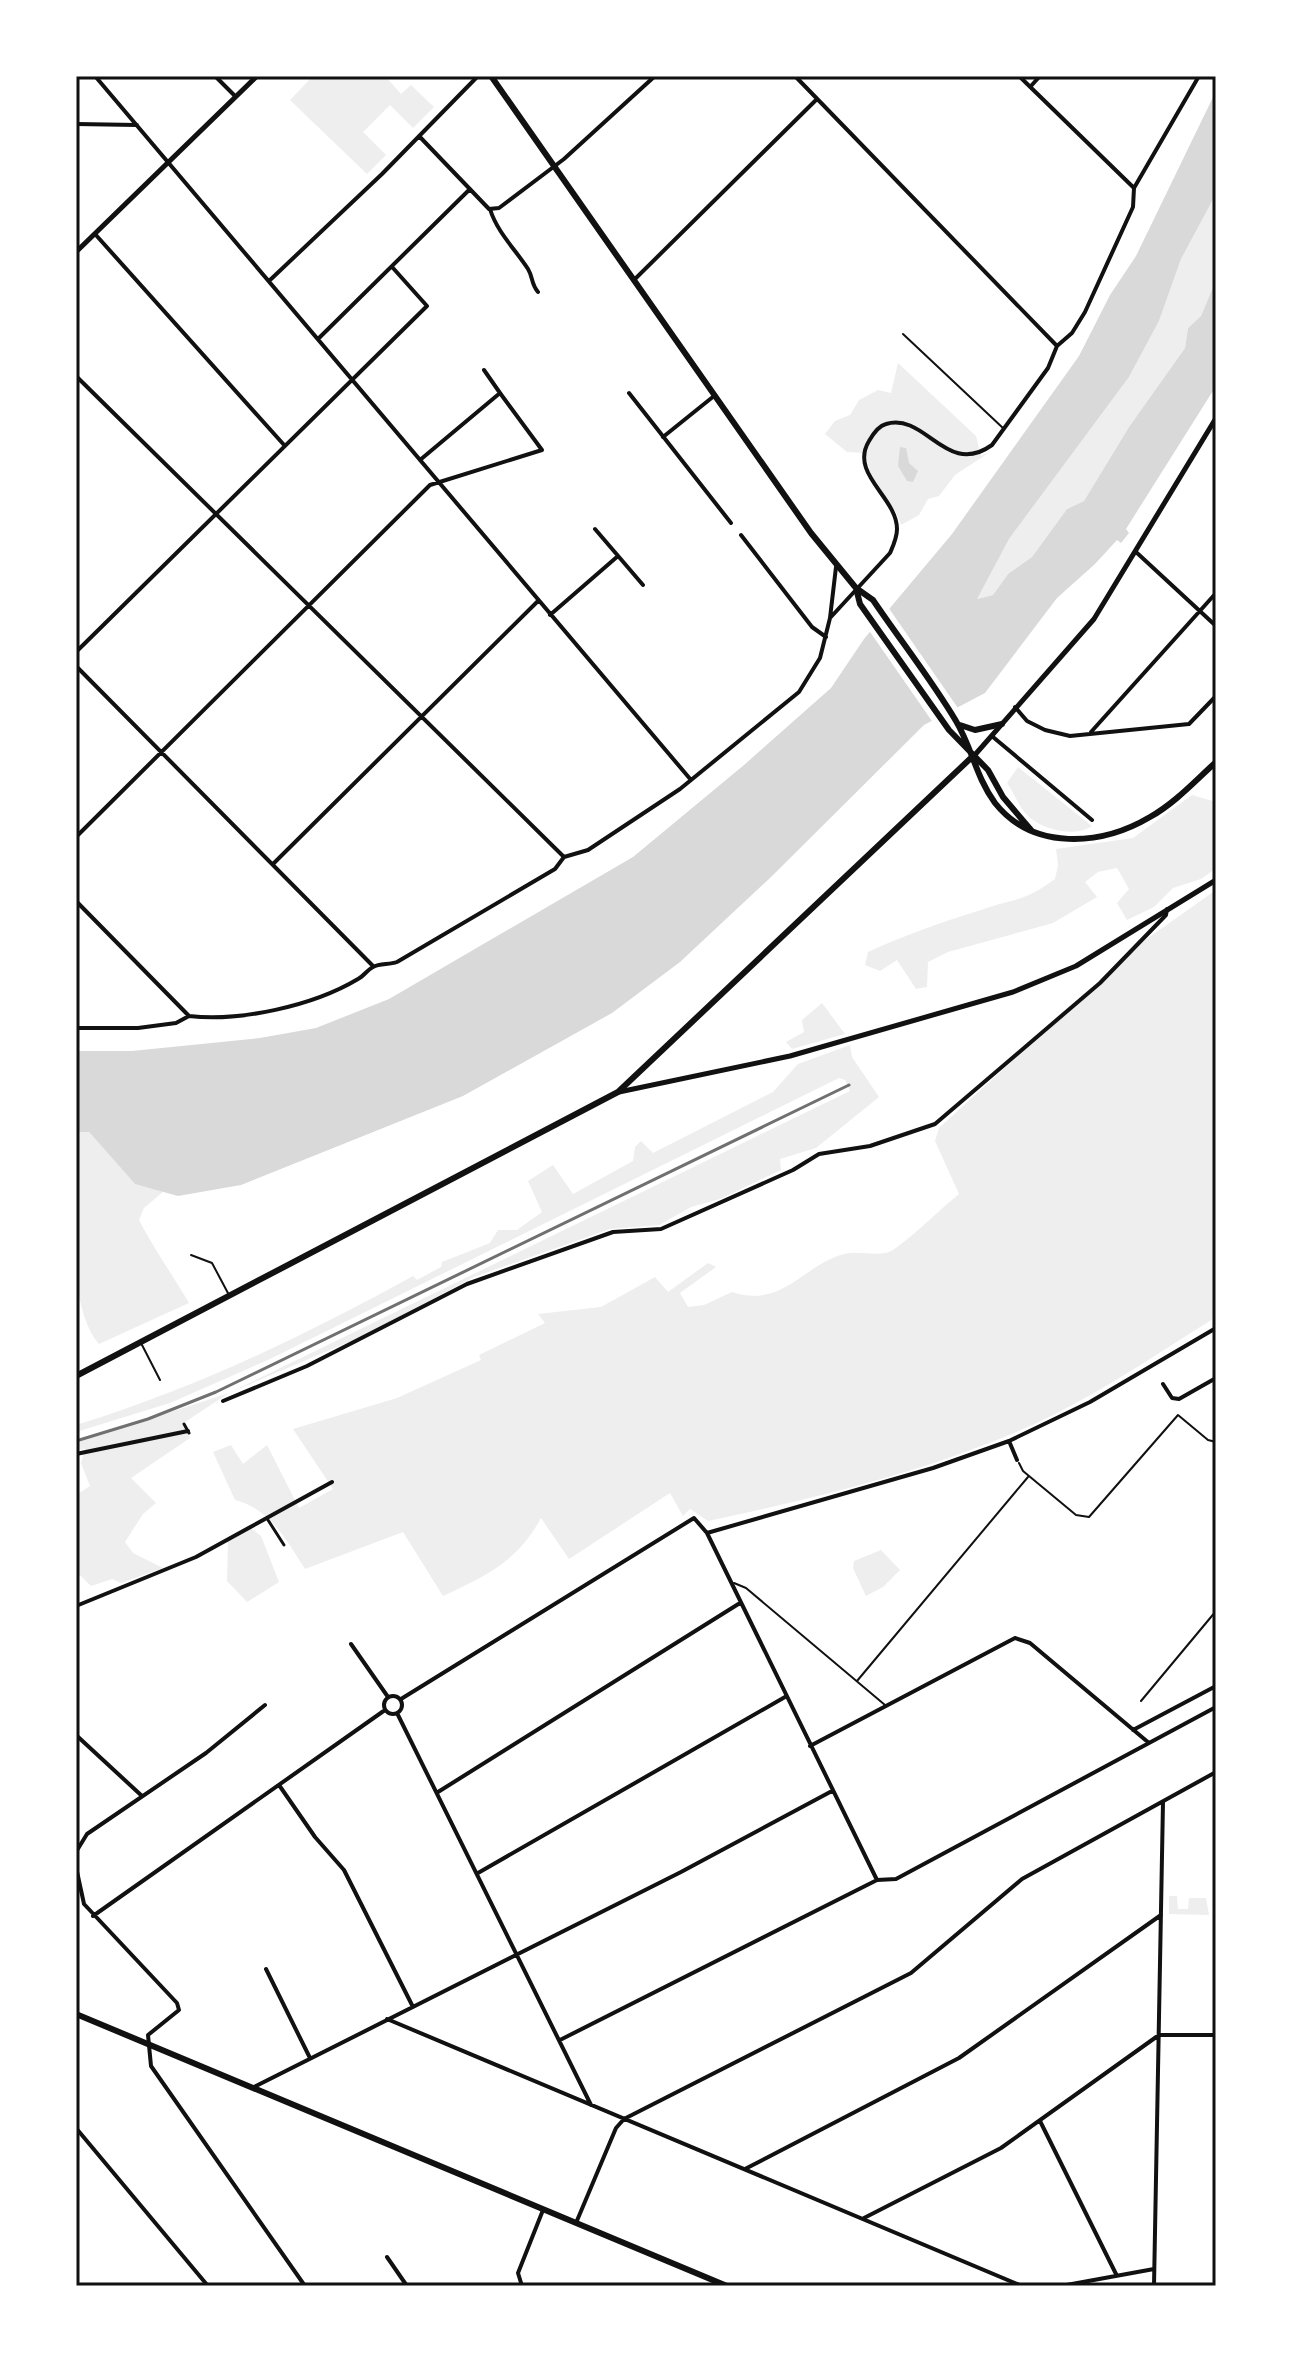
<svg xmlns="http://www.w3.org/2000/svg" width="1292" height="2362" font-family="Lato,sans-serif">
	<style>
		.green { fill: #eee }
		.water { fill: #d9d9d9 }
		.pier { fill: #fff }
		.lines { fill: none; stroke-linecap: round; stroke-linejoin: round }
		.service { stroke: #111; stroke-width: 2 }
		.pedestrian { stroke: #111; stroke-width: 3 }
		.minor { stroke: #111; stroke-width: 4 }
		.tertiary { stroke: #111; stroke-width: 5 }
		.secondary { stroke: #111; stroke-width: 6 }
		.rail { stroke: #707070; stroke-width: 3 }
		.neatline { fill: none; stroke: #111; stroke-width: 3 }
	</style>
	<rect width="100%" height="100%" fill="#fff"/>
	<path class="green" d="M313,76H385L401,94L411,85L434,107L413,128L390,105L363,132L386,155L367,174L290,100Z
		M1216,194V280L1201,316L1188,328L1185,348L1129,427L1084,501L1067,509L1032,557L1008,574L993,595L976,599L1009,539L1129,377L1159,321L1181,259Z
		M898,363L976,436L981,456L990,452L955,475L939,496L928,499L919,515L901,525C893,499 867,481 866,453L847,452L825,434L835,421L850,415L859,400L878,390L891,393Z
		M1018,767L1092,826C1075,838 1042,830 1027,815C1019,807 1014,793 1007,783Z
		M1192,795L1216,802V868L1201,879L1173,888L1154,907L1127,920L1117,903L1129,889L1117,868L1098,872L1085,882L1097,897L1053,923L948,952L928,962L927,987L916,989L897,960L880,971L865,965L868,952C905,935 942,922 981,910C1015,898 1024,902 1055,879L1058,865L1056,849L1133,838Z
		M1216,890V1317C1161,1351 1107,1389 1049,1417C949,1466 817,1498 708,1521L690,1509L683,1516L670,1493L569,1559L541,1518C517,1562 487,1575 443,1596L403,1532L305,1569C286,1540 271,1509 235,1500L213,1452L231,1445L243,1464L267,1445L299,1508L333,1489L293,1429L397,1398L481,1360L479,1355L545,1323L538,1314L601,1307L655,1277L668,1292L708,1263L716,1267L680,1293L688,1307L704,1305L732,1292C783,1309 804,1264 844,1254C859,1250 881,1258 893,1250C916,1234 937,1212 959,1194L935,1141L939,1128L1141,943Z
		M822,1003L845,1034L792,1049L786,1042L804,1032L802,1020Z
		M850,1045L852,1057L879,1097L816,1148L780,1159L781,1170L720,1199L691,1207L659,1225L610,1229L474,1277L363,1336L229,1393L182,1424L190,1438L131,1478L156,1503L143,1514L125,1542L133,1553L163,1568L121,1583L112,1579L91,1586L81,1576L76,1578V1495L90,1486L81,1463L85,1449L76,1450V1443L229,1393L850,1091L845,1080L839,1078L270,1359L170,1403L76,1432V1425C194,1389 306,1335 413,1276L417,1280L441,1267L442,1262L490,1243L498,1230H517L542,1212L528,1181L553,1165L573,1194L633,1161L635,1147L641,1141L653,1153L773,1092L798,1064Z
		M76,1132H89L135,1184L164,1191L144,1208L139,1220C154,1249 172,1274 189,1303L99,1344C63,1302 76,1188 76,1132Z
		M251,1528L261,1536L279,1582L247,1602L227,1581L228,1540Z
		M881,1550L900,1570L883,1587L866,1596L853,1568L854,1561Z
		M1169,1896H1177L1178,1909H1188L1189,1898H1206L1209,1915L1169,1914Z"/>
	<path class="water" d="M1216,91V194L1181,259L1159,321L1129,377L1009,539L977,599L993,595L1008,574L1032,557L1067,509L1084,501L1129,427L1185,348L1188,328L1201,316L1216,280V386L1126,529L1129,533L1121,543L1117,540L1095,564L1057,598L985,693L924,725L770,878L680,962L612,1013L463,1096L241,1185L178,1196L135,1184L89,1132H76V1051H132L260,1038L316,1028L389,999L633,857L744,765L831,688L864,639L952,534L1079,356L1110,295L1136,256Z
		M900,447L906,448L909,463L918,471L913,482L907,481L898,466Z"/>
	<path class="pier" d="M888,607L960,711L934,724L868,629Z"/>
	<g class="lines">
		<path class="service" d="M903,334L1004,429
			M191,1255L212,1263L229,1295
			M141,1343L160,1380
			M1019,1463L1023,1471L1076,1515L1089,1517L1178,1415L1208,1440L1216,1442
			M734,1583L746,1588L885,1705
			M857,1681L1028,1477
			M1141,1701L1216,1611"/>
		<path class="pedestrian" d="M184,1424L189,1433
			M268,1520L284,1545"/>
		<path class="minor" d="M95,76L691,780
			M215,76L235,96
			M795,76L1057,346
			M1019,76L1134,188
			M1031,86L1040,76
			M76,124L137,125
			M419,136L489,209L499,208L564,159L655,76
			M490,209C497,232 515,249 528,269C533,277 531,284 538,292
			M95,234L285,446
			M634,280L817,99
			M269,281L382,174L478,76
			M318,339L470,189
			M484,370L500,393
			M76,376L564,857
			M629,393L731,523
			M663,437L714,396
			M595,529L643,585
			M741,535L812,627L826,637
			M1136,552L1216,626
			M550,615L618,556
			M830,618L890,553C893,546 897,538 897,529C897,497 849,474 869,441C873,434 878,426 886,424C926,412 946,478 992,445L1048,368L1057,346L1072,333L1085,312L1133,207L1134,188L1199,76
			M76,652L427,306L393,268
			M76,666L373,966
			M1015,707L1027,721L1045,730L1070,736L1189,724L1216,696
			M1091,732L1216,593
			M993,737L1092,820
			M76,837L430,485L542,450L500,393L420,460
			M273,864L538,601
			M76,901L189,1016
			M76,1028H138L176,1023L189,1016C239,1022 313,1006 358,979C364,976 367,970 373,967C380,963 389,965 397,962L555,869L564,857L588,850L680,789L799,692L820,658L830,618L836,567
			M1163,1384L1172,1398L1179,1399L1216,1378
			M223,1401L307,1366L467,1284L613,1232L661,1229L793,1170L819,1154L870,1146L935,1124L1100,983L1166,915L1167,909
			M1009,1441L1017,1460
			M76,1454L188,1431
			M707,1533L933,1468L1009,1441L1090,1402L1216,1328
			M76,1606L196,1557L332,1482
			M351,1644L388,1697
			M384 1705a9 9 0 1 1 18 0a9 9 0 1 1-18 0Z
			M401,1699L694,1518L707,1533L877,1880
			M397,1713L591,2105
			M1133,1730L1216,1686
			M76,1735L142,1796
			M810,1746L1015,1638L1030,1643L1149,1743
			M279,1785L315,1837L344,1870L413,2007
			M438,1792L740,1603
			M76,1852L87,1834L206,1753L265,1705
			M76,1867L84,1904L177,2003L179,2010L148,2035L151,2066L305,2286
			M478,1873L785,1697
			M93,1916L385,1710
			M266,1969L310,2058
			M387,2019L1022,2286
			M560,2040L877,1880L896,1879L1216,1707
			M254,2087L681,1872L832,1791
			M1040,2121L1116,2274
			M76,2128L208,2286
			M745,2169L959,2058L1161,1915
			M864,2218L1001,2148L1159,2035H1216
			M576,2223L616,2128L624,2119L911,1973L1022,1879L1216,1772
			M387,2257L407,2286
			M76,2285V2286
			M522,2286L518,2273L543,2210
			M1061,2286L1154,2269
			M1154,2286L1163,1802"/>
		<path class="tertiary" d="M76,252L257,76
			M973,757L1094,619L1216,418
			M619,1092L790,1056L1013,992L1076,966L1216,880"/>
		<path class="secondary" d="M491,76L811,533L856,588L873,600C900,640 931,679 956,721C972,748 976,777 995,803C1033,851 1101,846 1150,817C1175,803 1195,781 1216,762
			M856,588L860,604L949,730L988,770L1003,797L1031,830
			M960,725L975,730L1002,724
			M76,1376L618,1092L972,757
			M76,2014L727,2286"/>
		<path class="rail" d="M76,1441L148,1419L216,1392L849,1085"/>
	</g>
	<rect width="1292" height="2362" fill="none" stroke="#ffffff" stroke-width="156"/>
	<rect x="78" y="78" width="1136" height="2206" class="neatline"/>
</svg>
